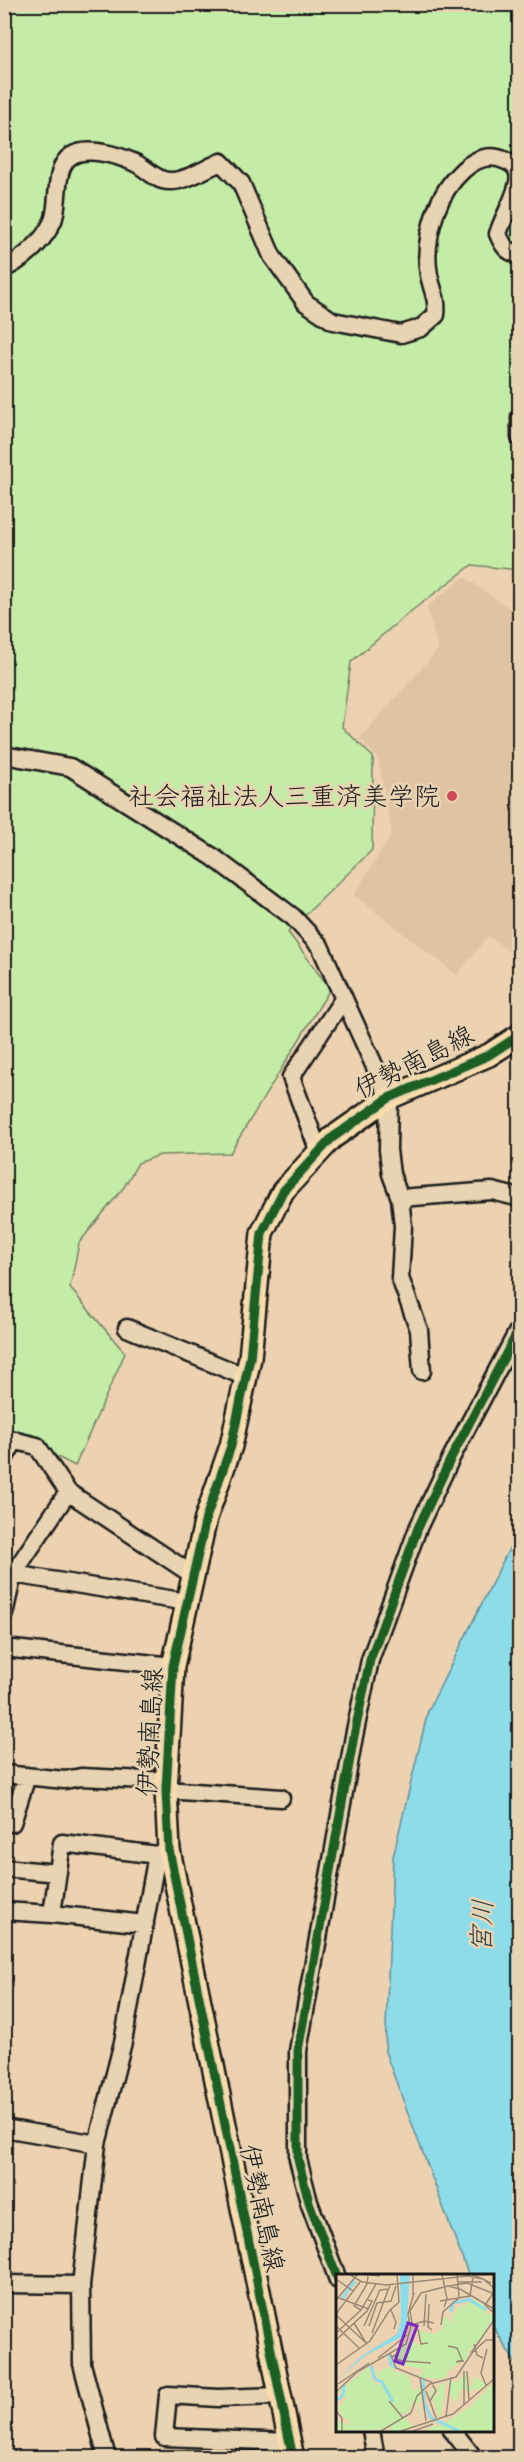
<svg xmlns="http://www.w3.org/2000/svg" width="524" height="2462" font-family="Caveat,'Klee One',sans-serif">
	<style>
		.built { fill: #dfc3a3 }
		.green { fill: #c4eca7; stroke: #708462; stroke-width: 1.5 }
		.water { fill: #8ddcea; stroke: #608f98; stroke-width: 1.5 }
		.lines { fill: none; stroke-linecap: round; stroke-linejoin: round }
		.minor-casing { stroke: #1c1c1c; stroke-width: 21 }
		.major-casing { stroke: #1c1c1c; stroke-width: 26 }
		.minor { stroke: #e8d3b2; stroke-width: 16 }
		.major { stroke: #faddab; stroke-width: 21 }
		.cycleway-casing { stroke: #e8d3b2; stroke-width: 13 }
		.cycleway { stroke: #1b5e20; stroke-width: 9 }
		.poi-dot { fill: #d1495b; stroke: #e8d3b2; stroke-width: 2 }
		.labels { text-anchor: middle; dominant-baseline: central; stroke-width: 5; stroke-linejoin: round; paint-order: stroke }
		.poi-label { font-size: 26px; fill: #1c1c1c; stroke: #e8d3b2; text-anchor: end }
		.street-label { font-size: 26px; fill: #1c1c1c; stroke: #e8d3b2 }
		.water-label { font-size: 27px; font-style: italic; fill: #334245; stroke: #e8d3b2 }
		.inset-river { fill: none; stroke: #8ddcea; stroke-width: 3 }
		.inset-road { fill: none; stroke: #998975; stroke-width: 1.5 }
		.view { fill: #7b2cbf; fill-opacity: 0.15; stroke: #7b2cbf; stroke-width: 3 }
		.inset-edge { fill: none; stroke: #1c1c1c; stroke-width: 3 }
	</style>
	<rect width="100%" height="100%" fill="#ecd2b0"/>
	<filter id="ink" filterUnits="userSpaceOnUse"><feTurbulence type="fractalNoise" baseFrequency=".0167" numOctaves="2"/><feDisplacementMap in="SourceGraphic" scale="12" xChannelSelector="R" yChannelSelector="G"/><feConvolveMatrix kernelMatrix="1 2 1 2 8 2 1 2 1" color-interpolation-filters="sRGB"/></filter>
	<g filter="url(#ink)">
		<path class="built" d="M464,577L519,615L520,960L488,936L457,975L354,895L392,834L378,758L360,738L438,650L427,607Z"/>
		<path class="green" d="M4,5H520L519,570L472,565L406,615L351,662L342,727L373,757L372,850L288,932L330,989L230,1153L160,1155L138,1163L124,1187L79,1243L70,1288L125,1353L75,1466L4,1430Z"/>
		<path class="water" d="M519,1529V2369L493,2326L492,2276H469L385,2052L393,1857L428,1711Z"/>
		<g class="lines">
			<defs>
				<path id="minor" d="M4,269C25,258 43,242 53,221C60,203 53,167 71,156C87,146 117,155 133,162C146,167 155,181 169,181C185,182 206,168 221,162L241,183L272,256L306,303L333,321L401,334L421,328L436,315C438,299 432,290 429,275C425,254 429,231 436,211C446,184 475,145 506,161C512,164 516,166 518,173C522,188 502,218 498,234C503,246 507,252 520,255
					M520,417V438
					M4,755L70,767L213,857L293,917L320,946L389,1098L388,1150L391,1174L400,1198L403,1226L400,1278L419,1330L422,1371
					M319,1152L291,1077L344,998
					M400,1198L492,1191L520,1198
					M127,1328L246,1377
					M4,1438L37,1446L68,1492L193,1575
					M4,1459L15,1440
					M13,1574L187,1602
					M4,1614L13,1574L68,1492
					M4,1648L173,1666
					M4,1774L65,1780L81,1777L167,1781
					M166,1790L281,1798
					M12,1823L27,1776
					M4,1868L58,1873
					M4,1911L52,1914L62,1843L157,1855L165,1851
					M52,1914L145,1924
					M4,2128L97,2144
					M338,2280L309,2202L298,2159V2051L354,1736L370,1660L418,1528L451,1458L520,1327
					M4,2284L81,2285
					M280,2396L218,2398L168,2395L164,2437L290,2442
					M371,2430L376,2458
					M452,2430L474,2458
					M107,2458L82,2364L81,2285L97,2144L123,2042L157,1855"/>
				<path id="major" d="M293,2458L169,1850L166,1790L173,1666L206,1518L231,1446L250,1358L262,1233L283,1191L332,1138L389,1098L489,1055L520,1035"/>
			</defs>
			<use href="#minor" class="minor-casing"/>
			<use href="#major" class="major-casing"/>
			<use href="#minor" class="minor"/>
			<use href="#major" class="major"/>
			<defs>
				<path id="cycleway" d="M338,2280L309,2202L298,2159V2051L354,1736L370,1660L418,1528L451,1458L520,1327
					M293,2458L169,1850L166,1790L173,1666L206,1518L231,1446L250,1358L262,1233L283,1191L332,1138L389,1098L489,1055L520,1035"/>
			</defs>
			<use href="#cycleway" class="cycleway-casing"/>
			<use href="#cycleway" class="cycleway"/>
		</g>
	</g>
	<circle class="poi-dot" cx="452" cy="796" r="6"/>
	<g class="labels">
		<g class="poi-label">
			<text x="440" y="796">社会福祉法人三重済美学院</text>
		</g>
		<g class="street-label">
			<text transform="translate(414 1062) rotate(-27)">伊勢南島線</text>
			<text transform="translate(150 1732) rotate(-87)">伊勢南島線</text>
			<text transform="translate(262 2208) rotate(78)">伊勢南島線</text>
		</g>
		<g class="water-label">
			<text transform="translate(482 1926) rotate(-88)">宮川</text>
		</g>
	</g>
	<g transform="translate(336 2274)">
		<rect width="158" height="158" fill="#ecd2b0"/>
		<path d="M137,25L151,33L149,41L157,39V46L152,51L150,61L132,78L131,85L115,94L120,96H112L111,102L105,105L91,104L82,103L87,95L59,90L56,83L74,67L86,71L83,57L99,60L107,54L106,45L111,46L107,44L110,42L118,52L114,35L118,41L124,31L133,37L128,32ZM54,90L58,94L57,97L73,101L74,107L67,104L74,107L77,117L86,112L85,126L80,131L88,142L82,137L77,126L72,139H64L77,152L62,157H54L56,154L22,157L14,152L20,157H0V145L12,151L14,146L7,144L2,134L11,124L6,123L4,117L33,92L35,106L47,112L48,108L41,103L39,92L42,99L50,93L55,96ZM130,99L135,114L139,102L150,111L142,117L140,113L136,117L124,116L121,129L114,121V106L121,108ZM110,108L105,142L103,143L94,118L97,114L101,124L102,112ZM157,109V157H93L96,151L103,152L135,132Z" fill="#c4eca7"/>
		<path d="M64,0H74L70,61L30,81L0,107L27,81L61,60L65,47Z" fill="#8ddcea"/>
		<path class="inset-river" d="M6,25L19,7M134,26L150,36M115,38L117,29L136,25M53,79L55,91L61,94M35,92L39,105L46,108L57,128M87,105L88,128L95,144L123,157M0,127L7,121L8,111"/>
		<path class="inset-road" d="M13,0L26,8L50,11L132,2L147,5L158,14M25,0L44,2M77,0V21M106,0L111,25L108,33M121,0L123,23M136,0L155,9M0,5L17,17M121,8H146M113,12L131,9L156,19M158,18L149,31L158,39M0,23L33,35M0,26L22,0M104,27L134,22L137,3M93,30L92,53L96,56M25,36L18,32L31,10L32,2M55,36L60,48L58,55M0,40L24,8M0,41L29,68M18,49L30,69M79,50L88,47L98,49M105,51L107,38L124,23M0,52L23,74M28,52L44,16L53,15M33,52L41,29L55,27L60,12M74,52L72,40L78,19M88,52L90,20M82,55L85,70L92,69M0,59L25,36L40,10M36,59L54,11M0,66L31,37L36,27L32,26M138,70L141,81L147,84M112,72L121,74L126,86L120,88L128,87M54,79L60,94L95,108L100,117L94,127M135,79L158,46M56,83L61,80L60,85L67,87L95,89M42,84L71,61M0,91L34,67L53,37L63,28L61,0M131,97L133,126M84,104L90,147M2,110L33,89M150,111L145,99L151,75M90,117L100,144M0,118L21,98L70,70L76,49L74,37L85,19L112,12L124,15L158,35M53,127L67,144M128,130V97M0,137L6,144V157M110,142L115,103M45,157L75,139L81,122L94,110L120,103L136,79L150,66H158M65,157L117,140L158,105M77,157L97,150"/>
		<path class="view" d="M72,49L81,52L67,90L59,87Z"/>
		<rect width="158" height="158" class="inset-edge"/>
	</g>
	<rect width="524" height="2462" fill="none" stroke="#e8d3b2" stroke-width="24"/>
	<rect x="12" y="12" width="500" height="2438" fill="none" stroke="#1c1c1c" stroke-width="2" filter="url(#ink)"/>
</svg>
